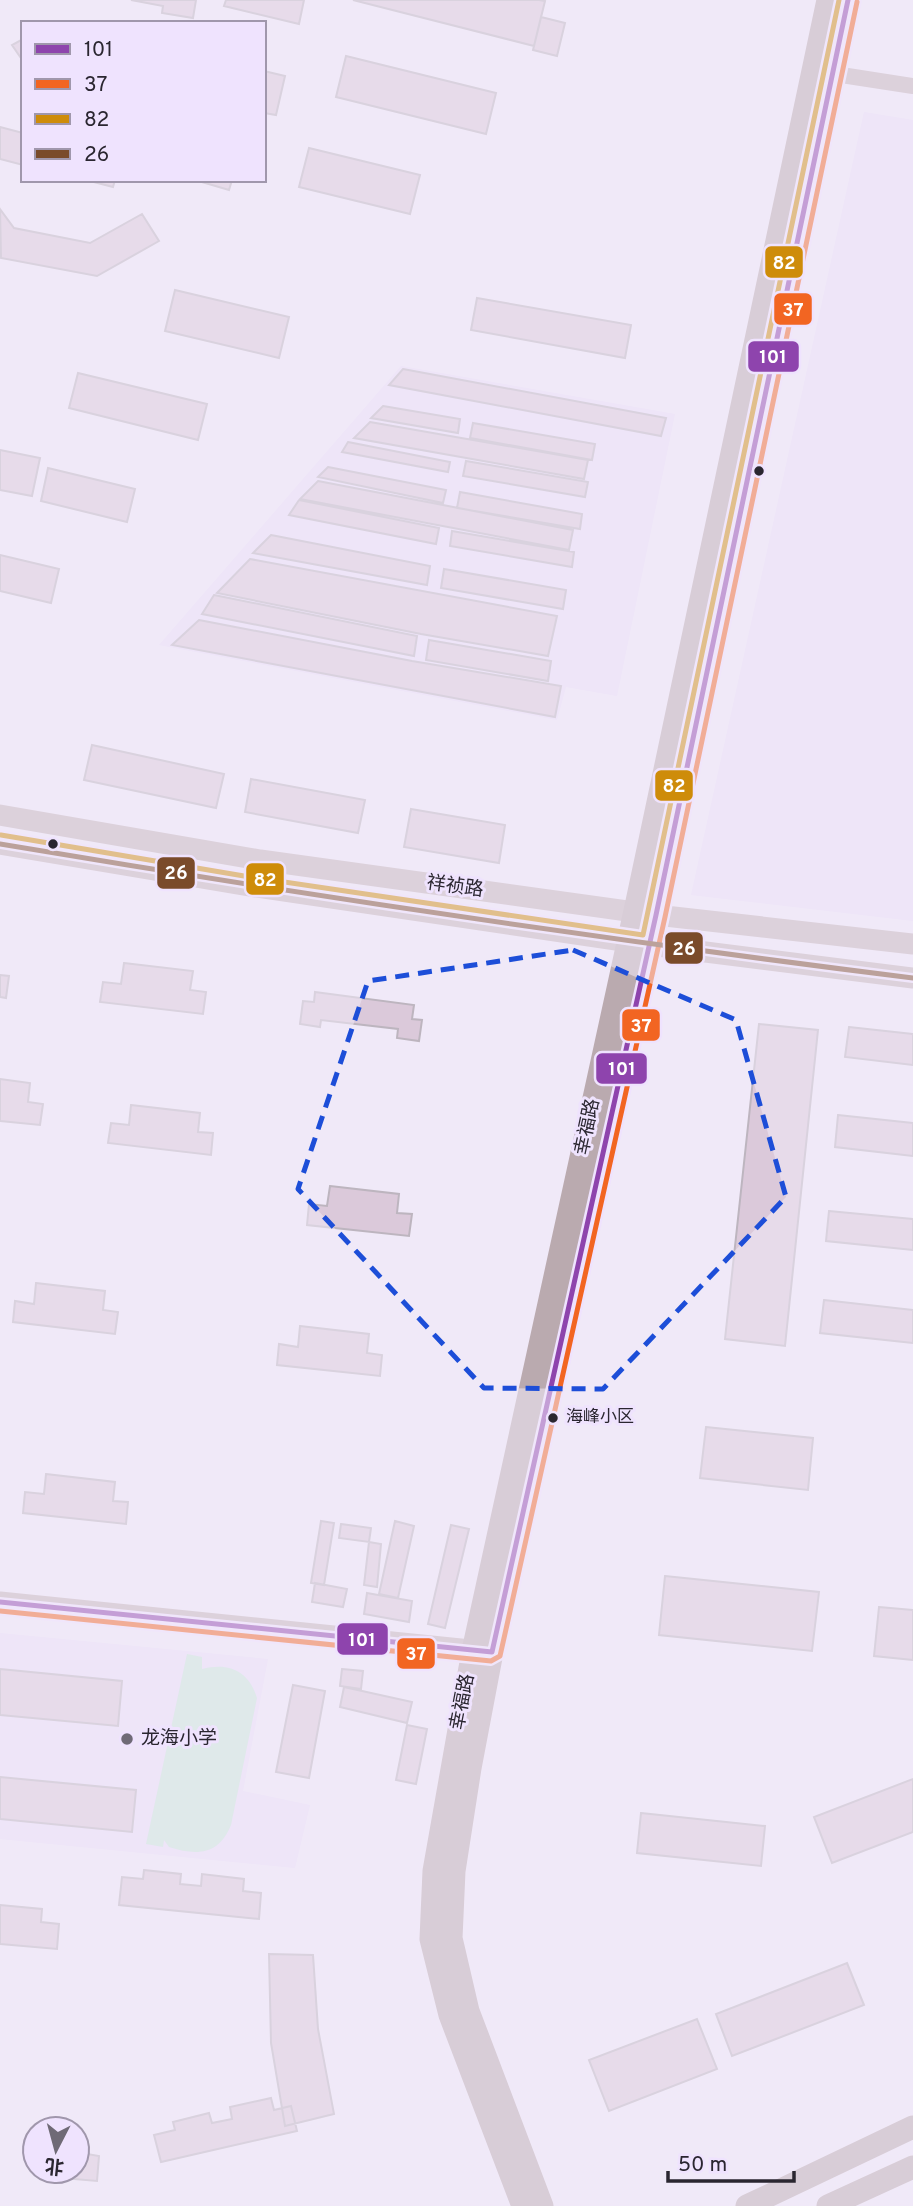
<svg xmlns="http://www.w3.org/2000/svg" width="913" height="2206" font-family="Overpass,'Noto Sans SC',sans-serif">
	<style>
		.built { fill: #eadff9 }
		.green { fill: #cae8da }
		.building { fill: #dbc9da; stroke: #bdb5bf; stroke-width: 2 }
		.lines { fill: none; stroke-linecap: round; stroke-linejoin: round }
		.minor { stroke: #c3b4b9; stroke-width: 16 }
		.tertiary { stroke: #c3b4b9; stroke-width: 21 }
		.secondary { stroke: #baaaaf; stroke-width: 23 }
		.bus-1-casing { stroke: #efe3fe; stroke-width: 10 }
		.bus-2-casing { stroke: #efe3fe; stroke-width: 10 }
		.bus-3-casing { stroke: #efe3fe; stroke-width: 10 }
		.bus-4-casing { stroke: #efe3fe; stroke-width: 10 }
		.bus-1 { stroke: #8e44ad; stroke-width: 5 }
		.bus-2 { stroke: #f26522; stroke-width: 5 }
		.bus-3 { stroke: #ce8c0a; stroke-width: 5 }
		.bus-4 { stroke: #7a4b2a; stroke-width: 5 }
		.marked { fill: none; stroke: #1d4ed8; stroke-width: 5; stroke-dasharray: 14 9; stroke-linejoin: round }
		.bus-dot { fill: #2a2630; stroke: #efe3fe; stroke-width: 2.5 }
		.poi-dot { fill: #6f6a76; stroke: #efe3fe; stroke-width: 2.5 }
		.labels { text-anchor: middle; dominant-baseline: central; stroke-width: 6; stroke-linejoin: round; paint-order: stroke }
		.bus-label { font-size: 17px; fill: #2a2630; stroke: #efe3fe; text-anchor: start }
		.street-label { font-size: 19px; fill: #2a2630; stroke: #efe3fe }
		.poi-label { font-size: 19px; fill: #2a2630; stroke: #efe3fe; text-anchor: start }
		.line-badge { stroke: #efe3fe; stroke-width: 2.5 }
		.badge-label { font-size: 19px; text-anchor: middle; font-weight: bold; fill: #fff }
	</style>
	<rect width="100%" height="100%" fill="#f0e9f8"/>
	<path class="built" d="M864,112L913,120V921L691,895Z
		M401,366L675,414L617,696L566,687L557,720L159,645Z
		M0,1633L268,1659L243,1791L310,1805L295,1868L0,1839Z"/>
	<path class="green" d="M187,1654L202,1657V1669C229,1662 249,1671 257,1698L231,1825C219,1855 197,1856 169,1847L164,1840L163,1847L146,1844Z"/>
	<path class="building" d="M131,0H196L193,18L162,13L163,6Z
		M226,0H304L299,24L224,6Z
		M353,0H539L545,1L534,46Z
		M541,17L565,23L557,56L533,50Z
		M23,39V61L12,45Z
		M346,56L496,93L486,134L336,97Z
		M264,71L285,76L276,115L264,113Z
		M0,127L23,133V165L0,159Z
		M309,148L420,175L410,214L299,187Z
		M86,180H115L113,187Z
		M195,180H232L229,190Z
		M0,209L14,228L90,243L142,214L159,241L97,276L1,258Z
		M175,290L289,317L279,358L165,331Z
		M477,298L631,325L625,358L471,330Z
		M403,369L666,418L661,436L389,385Z
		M78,373L207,404L198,440L69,408Z
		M383,406L460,419L458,433L371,418Z
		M370,422L588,460L584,479L354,438Z
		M473,423L595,444L592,460L470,438Z
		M348,442L450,462L448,472L342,452Z
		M0,450L40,458L32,496L0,490Z
		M466,461L588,482L585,497L463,476Z
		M328,467L446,490L443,503L318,477Z
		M48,468L135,489L127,522L41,501Z
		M318,481L573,530L569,550L300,499Z
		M460,492L582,514L580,529L457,508Z
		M299,500L439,528L436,544L289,515Z
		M452,531L574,552L572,567L450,546Z
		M271,535L430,566L427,585L253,553Z
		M0,555L59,569L51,603L0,591Z
		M250,559L557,616L548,656L421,634L217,593Z
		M444,569L566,590L563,609L441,588Z
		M214,595L417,636L414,656L202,614Z
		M199,620L412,661L561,686L555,717L172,645Z
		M429,640L551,661L548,681L426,660Z
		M92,745L224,774L216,808L84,780Z
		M251,779L365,800L358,833L245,812Z
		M411,809L505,825L499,863L404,847Z
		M124,963L193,971L190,990L206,992L203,1014L100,1002L103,982L121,984Z
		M0,975L9,976L6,998L0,997Z
		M315,992L414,1005L412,1019L422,1020L419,1041L397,1038L398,1029L321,1020L320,1027L300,1024L303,1001L314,1002Z
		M759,1024L818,1030L785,1346L725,1339Z
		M849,1027L913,1034V1065L845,1057Z
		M0,1079L30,1083L28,1102L43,1104L40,1125L0,1121Z
		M131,1105L200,1113L198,1132L213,1133L211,1155L108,1143L111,1123L129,1125Z
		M838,1115L913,1123V1156L835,1147Z
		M330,1186L399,1194L397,1213L412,1214L409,1236L307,1225L309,1204L327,1206Z
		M829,1211L913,1219V1250L826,1241Z
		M36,1283L105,1291L103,1310L118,1312L115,1334L13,1322L15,1301L34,1304Z
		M824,1300L913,1310V1343L820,1333Z
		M300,1326L369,1334L367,1353L382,1355L380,1376L277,1365L279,1344L298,1347Z
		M706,1427L813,1438L808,1490L700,1478Z
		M46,1474L115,1482L113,1501L128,1502L126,1524L23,1513L25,1492L44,1494Z
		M321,1521L334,1523L324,1585L311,1583Z
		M395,1521L414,1526L398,1598L379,1594Z
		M341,1524L371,1528L369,1542L339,1538Z
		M451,1525L469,1529L445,1628L428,1624Z
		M369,1542L381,1544L377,1587L364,1585Z
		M665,1576L819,1592L812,1651L659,1635Z
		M315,1583L347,1589L343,1607L312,1602Z
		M367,1593L412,1601L409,1622L364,1614Z
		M879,1607L913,1610V1660L874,1656Z
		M0,1669L122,1681L118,1726L0,1715Z
		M342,1669L363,1671L361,1689L340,1686Z
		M293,1685L325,1691L309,1778L276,1772Z
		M344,1687L412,1702L407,1723L340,1707Z
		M407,1725L427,1729L416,1784L396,1780Z
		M0,1777L136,1790L132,1832L0,1819Z
		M913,1779V1832L832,1863L814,1817Z
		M641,1813L765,1826L761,1866L637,1853Z
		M144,1870L181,1874L180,1884L201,1886L202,1874L244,1879L243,1891L261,1893L259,1919L119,1905L122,1877L143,1879Z
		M0,1905L42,1909L41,1922L59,1924L57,1949L0,1944Z
		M269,1954L313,1955L318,2029L334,2114L285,2126L271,2043Z
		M847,1963L864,2005L732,2056L716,2014Z
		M697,2019L717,2069L609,2111L589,2060Z
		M271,2098L274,2110L291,2106L297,2131L161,2162L154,2135L175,2130L173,2122L209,2113L212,2123L232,2119L230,2107Z
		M77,2141L88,2142L87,2154L99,2156L97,2181L39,2176V2171H77Z"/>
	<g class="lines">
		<path class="minor" d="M822,72L913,86"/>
		<path class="tertiary" d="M0,815L260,860L656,915L913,944
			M0,844L249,886L650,945L913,978
			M0,1602L490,1652"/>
		<path class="secondary" d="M523,2206L450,2015L431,1939L434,1871L473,1651L635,911L828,0
			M542,2206L468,2011L451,1938L454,1871L470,1768L492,1652L656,915L848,0
			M747,2206L913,2127
			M828,2206L913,2167"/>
		<defs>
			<path id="bus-1" d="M0,1602L492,1652L656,915L848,0"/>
			<path id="bus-2" d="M0,1611L491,1661L500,1656L665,917L857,2"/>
			<path id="bus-3" d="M1,835L250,877L643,935L839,0"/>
			<path id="bus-4" d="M0,844C304,895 608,940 913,978"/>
		</defs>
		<use href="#bus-1" class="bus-1-casing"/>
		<use href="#bus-2" class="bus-2-casing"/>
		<use href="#bus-3" class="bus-3-casing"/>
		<use href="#bus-4" class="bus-4-casing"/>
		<use href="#bus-1" class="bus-1"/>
		<use href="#bus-2" class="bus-2"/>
		<use href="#bus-3" class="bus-3"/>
		<use href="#bus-4" class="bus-4"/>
	</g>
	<path d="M0 0H913V2206H0ZM573,950L736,1020L786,1197L603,1389L484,1388L298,1189L368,981Z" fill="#f0e9f8" fill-opacity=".55" fill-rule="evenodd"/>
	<path class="marked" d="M573,950L736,1020L786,1197L603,1389L484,1388L298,1189L368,981Z"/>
	<g class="bus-dot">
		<circle cx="759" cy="471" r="6"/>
		<circle cx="53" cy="844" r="6"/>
		<circle cx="553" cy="1418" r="6"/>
	</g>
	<circle class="poi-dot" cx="127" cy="1739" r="7"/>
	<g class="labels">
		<g class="bus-label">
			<text x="566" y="1418">海峰小区</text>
		</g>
		<g class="street-label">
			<text transform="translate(455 887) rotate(8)">祥祯路</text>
			<text transform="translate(588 1127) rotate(-78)">幸福路</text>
			<text transform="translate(463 1702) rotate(-79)">幸福路</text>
		</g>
		<g class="poi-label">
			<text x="141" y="1739">龙海小学</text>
		</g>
	</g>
	<g class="line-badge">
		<rect x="764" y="245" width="40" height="34" rx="7" fill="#ce8c0a"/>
		<rect x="773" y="292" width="40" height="34" rx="7" fill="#f26522"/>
		<rect x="747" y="340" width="53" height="33" rx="7" fill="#8e44ad"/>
		<rect x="654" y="769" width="40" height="33" rx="7" fill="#ce8c0a"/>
		<rect x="156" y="856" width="40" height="34" rx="7" fill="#7a4b2a"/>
		<rect x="245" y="862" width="40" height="34" rx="7" fill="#ce8c0a"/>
		<rect x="664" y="931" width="40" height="34" rx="7" fill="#7a4b2a"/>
		<rect x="621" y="1008" width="40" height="34" rx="7" fill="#f26522"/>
		<rect x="595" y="1052" width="53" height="33" rx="7" fill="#8e44ad"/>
		<rect x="336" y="1622" width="53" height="34" rx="7" fill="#8e44ad"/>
		<rect x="396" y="1637" width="40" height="33" rx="7" fill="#f26522"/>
	</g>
	<g class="badge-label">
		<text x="784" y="269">82</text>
		<text x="793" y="316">37</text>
		<text x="773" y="363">101</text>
		<text x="674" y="792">82</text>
		<text x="176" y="879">26</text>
		<text x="265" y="886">82</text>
		<text x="684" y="955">26</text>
		<text x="641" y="1032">37</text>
		<text x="622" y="1075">101</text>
		<text x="362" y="1646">101</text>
		<text x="416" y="1660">37</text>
	</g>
	<rect x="21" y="21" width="245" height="161" fill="#efe3fe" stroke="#a097ac" stroke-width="2"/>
	<rect x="35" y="44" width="35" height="10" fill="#8e44ad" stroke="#a097ac" stroke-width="2"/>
	<text x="84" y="56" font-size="21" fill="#2a2630">101</text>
	<rect x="35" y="79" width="35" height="10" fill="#f26522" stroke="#a097ac" stroke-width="2"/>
	<text x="84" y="91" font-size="21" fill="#2a2630">37</text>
	<rect x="35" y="114" width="35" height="10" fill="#ce8c0a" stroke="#a097ac" stroke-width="2"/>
	<text x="84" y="126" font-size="21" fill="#2a2630">82</text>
	<rect x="35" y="149" width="35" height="10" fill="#7a4b2a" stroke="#a097ac" stroke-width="2"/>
	<text x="84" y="161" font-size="21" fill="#2a2630">26</text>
	<g transform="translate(56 2150) rotate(186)"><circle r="33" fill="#efe3fe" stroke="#a097ac" stroke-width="2"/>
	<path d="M0-5L12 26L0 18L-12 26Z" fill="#6f6a76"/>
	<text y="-10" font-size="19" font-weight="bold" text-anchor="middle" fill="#2a2630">北</text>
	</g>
	<path d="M668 2171v10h126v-10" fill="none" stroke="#2a2630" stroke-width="3.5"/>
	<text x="678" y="2171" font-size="21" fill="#2a2630" stroke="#efe3fe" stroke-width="5" paint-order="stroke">50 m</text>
</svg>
